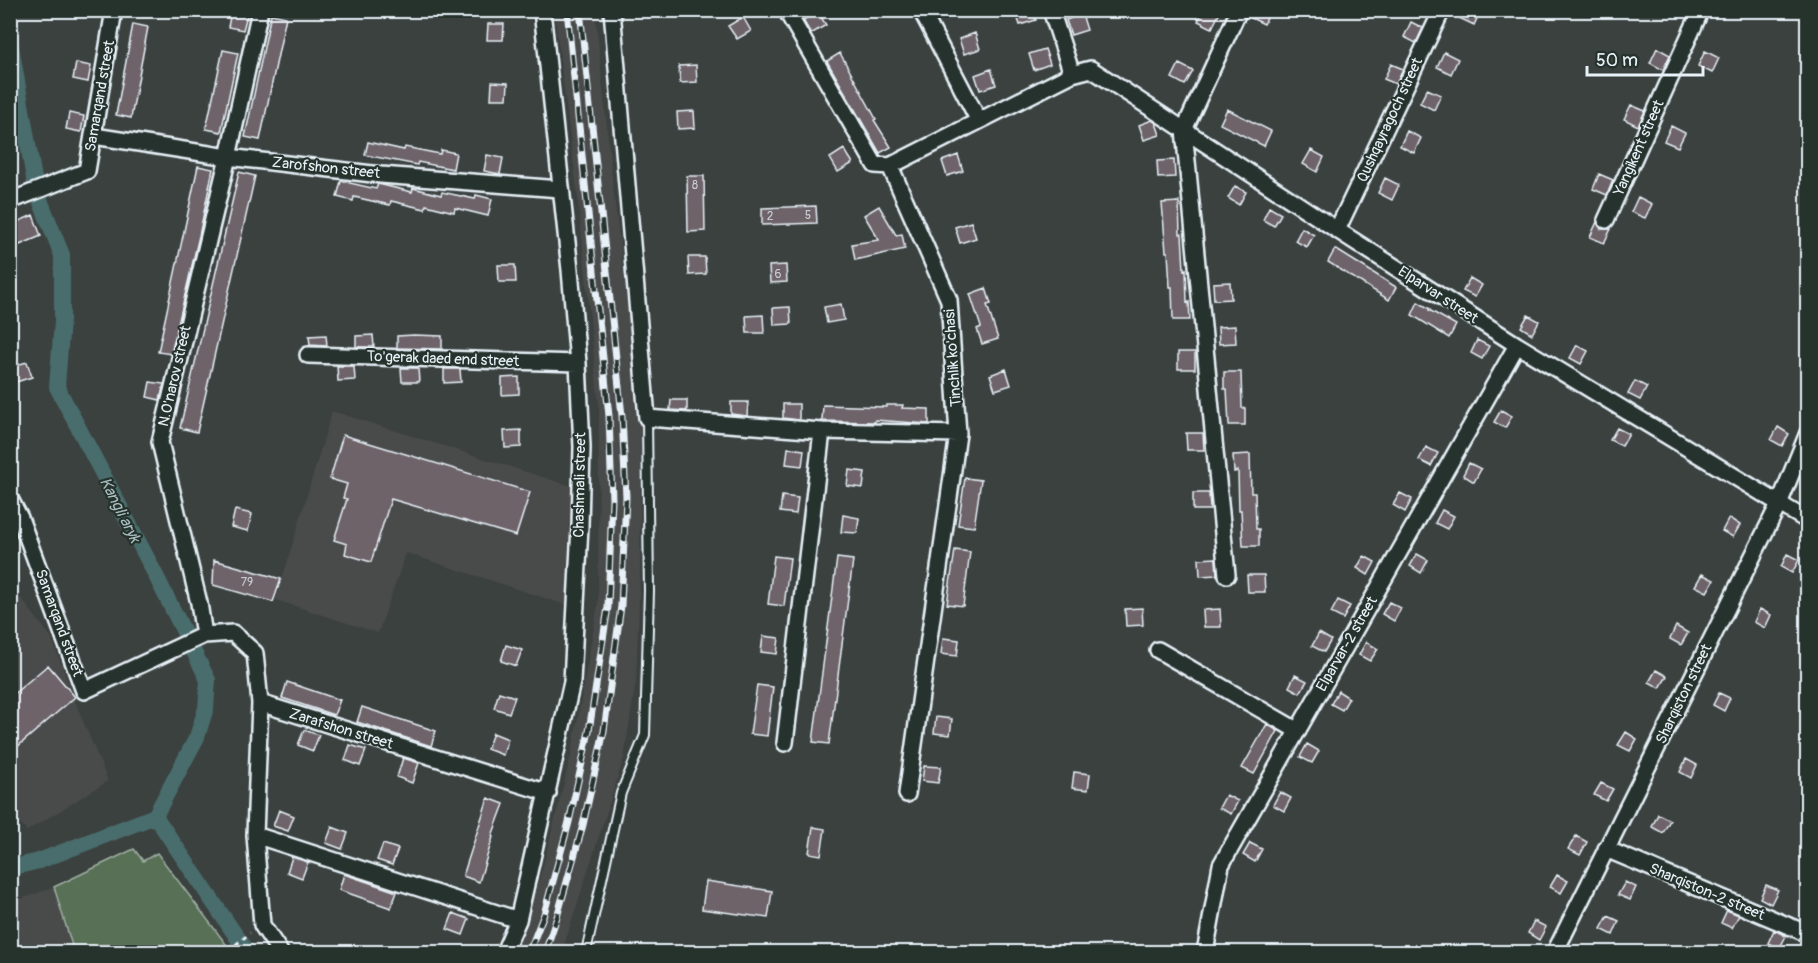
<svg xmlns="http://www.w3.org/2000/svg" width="1818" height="963" font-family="Pangolin,sans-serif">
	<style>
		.built { fill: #4a4b4b }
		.green { fill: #586f54; stroke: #a0b0a6; stroke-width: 1.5 }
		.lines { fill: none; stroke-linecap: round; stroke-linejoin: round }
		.canal { stroke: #486d6c; stroke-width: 16 }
		.building { fill: #6d6368; stroke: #e8f1f8; stroke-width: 1.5 }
		.lane-casing { stroke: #e8f1f8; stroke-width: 12 }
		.street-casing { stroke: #e8f1f8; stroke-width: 20 }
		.path { stroke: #e8f1f8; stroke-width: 3; stroke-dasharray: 4.5 4.5; stroke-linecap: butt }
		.lane { stroke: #26332d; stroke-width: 8 }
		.street { stroke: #26332d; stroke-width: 15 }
		.rail-casing { stroke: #e8f1f8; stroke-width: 7 }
		.rail { stroke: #26332d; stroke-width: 4.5; stroke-dasharray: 14; stroke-linecap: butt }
		.labels { text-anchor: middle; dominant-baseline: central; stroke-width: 4.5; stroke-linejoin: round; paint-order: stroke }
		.number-label { font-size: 12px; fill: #c9ced4 }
		.street-label { font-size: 15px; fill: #e8f1f8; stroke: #26332d }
		.water-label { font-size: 16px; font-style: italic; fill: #a8bcc0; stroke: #26332d }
	</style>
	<rect width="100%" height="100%" fill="#3b413f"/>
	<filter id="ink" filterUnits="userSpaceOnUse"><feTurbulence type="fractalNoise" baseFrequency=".0167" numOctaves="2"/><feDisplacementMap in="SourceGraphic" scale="12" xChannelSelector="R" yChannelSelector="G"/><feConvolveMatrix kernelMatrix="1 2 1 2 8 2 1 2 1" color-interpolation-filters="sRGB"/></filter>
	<g filter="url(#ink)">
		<path class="built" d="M554,11H595L613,187L641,417L640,575L636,681L624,758L562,952H515L540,878L572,751L598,604L599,408L578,198Z
			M332,411L571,486L566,605L406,553L378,633L276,600Z
			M21,598L51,637L78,709L108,781L27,831L11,811L10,606Z
			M54,887L74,952H11L10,903Z"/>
		<path class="green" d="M134,849L143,861L157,853L232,952H74L54,887Z"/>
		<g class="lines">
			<path class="canal" d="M10,41L36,190L62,255V321L57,387L148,560L208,680L206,708L197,737L155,816L39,861L10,868
				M155,816L247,952"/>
		</g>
		<path class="building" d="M1015,10H1033L1036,20L1020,25Z
			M1204,10H1221L1212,28L1198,21Z
			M1249,10H1271L1264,24L1247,16Z
			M1452,10H1481L1474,25L1451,14Z
			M231,12L247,15L243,30L228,27Z
			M818,12L826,25L811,34L803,20Z
			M271,14L286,17L260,140L245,137Z
			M1082,14L1087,30L1071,35L1066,20Z
			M743,17L751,31L737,39L728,26Z
			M1411,22L1423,28L1416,43L1404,37Z
			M133,24L148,27L131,118L116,115Z
			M488,24H504L503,40H487Z
			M975,33L980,49L964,54L959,39Z
			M1657,48L1670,55L1663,70L1650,63Z
			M1045,49L1050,64L1034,70L1029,54Z
			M223,50L238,53L221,132L206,129Z
			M1705,51L1719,58L1712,73L1698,66Z
			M1444,52L1458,59L1451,74L1437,67Z
			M840,53L876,119L874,120L891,147L880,153L827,61Z
			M76,63L91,66L88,82L73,79Z
			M1179,64L1193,71L1185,85L1172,78Z
			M1391,64L1403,69L1396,84L1384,79Z
			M696,65L697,82L680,83L679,66Z
			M991,69L996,85L980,90L975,75Z
			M492,82L508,83L507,99H491Z
			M1427,89L1441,95L1434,110L1420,103Z
			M1631,105L1645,111L1638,126L1624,119Z
			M1227,109L1271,131L1264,146L1220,124Z
			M694,111L695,128L678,129L677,112Z
			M69,113L84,116L81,132L66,129Z
			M1152,120L1156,123L1160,135L1144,140L1139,125Z
			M1671,126L1685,133L1678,147L1664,141Z
			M1407,131L1421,138L1414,153L1400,146Z
			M368,142L404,150L405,147L440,154L441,150L456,153L453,169L418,162L417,165L365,155Z
			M844,149L853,163L838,172L830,158Z
			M1311,150L1324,157L1317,172L1303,164Z
			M487,155L503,158L500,174L484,171Z
			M958,155L963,171L947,176L942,161Z
			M1174,160L1175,177L1158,178L1157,161Z
			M198,166L213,169L199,236L171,354L158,352Z
			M239,172L255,176L197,432L180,428Z
			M1599,174L1613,180L1607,195L1593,189Z
			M687,176H704L705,231L688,232Z
			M1385,178L1399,185L1392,200L1378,193Z
			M341,181L376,189L378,184L412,192L413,188L441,195L442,192L475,199L476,195L492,199L488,216L455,208L454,212L426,205L425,209L391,201L390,205L354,197L353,201L337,197Z
			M1235,186L1246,192L1239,205L1228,198Z
			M1638,197L1652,204L1645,218L1631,212Z
			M1179,202L1180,234H1182L1184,270L1186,269L1187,303L1189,302L1190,320H1173L1172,287H1170L1168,252H1166L1162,203Z
			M816,206L817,223L762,225V208Z
			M879,206L896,235L902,234L905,249L855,260L852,244L879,240L864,215Z
			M1269,207L1281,214L1274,226L1263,220Z
			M33,215L41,236L10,249V225Z
			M971,222L976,238L960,243L955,227Z
			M1597,222L1601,229H1611L1604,243L1590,237Z
			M1302,228L1314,235L1307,247L1295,241Z
			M1335,249L1396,287L1389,300L1328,262Z
			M688,257H705L706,274L689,275Z
			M498,265H515L516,282H499Z
			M786,265L787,282L770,283L769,266Z
			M1470,278L1482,285L1475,297L1463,291Z
			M1230,282L1231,299L1214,300L1213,283Z
			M986,288L991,304L987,305L998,339L982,344L977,329L981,327L970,294Z
			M1418,302L1430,309L1429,310L1456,325L1449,338L1412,315Z
			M841,304L844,320L827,323L824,307Z
			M790,307L791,324L774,325L773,308Z
			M763,315L764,333H747L746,316Z
			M1528,315L1539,321L1532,334L1521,327Z
			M1235,326L1236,343L1219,344L1218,327Z
			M326,335L327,346L310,345L309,336Z
			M373,335L374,347H356V336Z
			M414,335L442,336V349L397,348V336Z
			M1477,340L1489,346L1482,359L1471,353Z
			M1577,345L1588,351L1581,364L1570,358Z
			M1178,352H1195V369H1178Z
			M27,362L32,377L16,382L10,367Z
			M337,366H354L355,380L338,381Z
			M401,368H418L419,382H402Z
			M444,369H460L461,382L444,383Z
			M1006,369L1011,385L995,390L990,375Z
			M1224,372H1241L1242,408H1245V425H1229L1227,389H1224Z
			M519,377V394L502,395V378Z
			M1635,381L1647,387L1640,400L1628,394Z
			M150,382L164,384L160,400L147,397Z
			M671,400H687V411L670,410Z
			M731,402H748L747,416L731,414Z
			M783,404H799V420L783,418Z
			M823,405L886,407V405H903L902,408L929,409V424L875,420V422L822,421Z
			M1501,410L1512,416L1505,428L1494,422Z
			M1778,427L1789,434L1782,446L1771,440Z
			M1617,428L1629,434L1622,446L1610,440Z
			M521,430V447L505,448L504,431Z
			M1186,433H1203L1204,450H1187Z
			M343,435L530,492L516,536L391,499L371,562L345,554L347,544L334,540L347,499L343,498L347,484L330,479Z
			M1426,447L1438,453L1431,466L1419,460Z
			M788,448L804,450L802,466L786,464Z
			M1250,454L1251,493H1255L1256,529H1259V546H1243L1241,510H1239L1238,471L1234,472L1233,455Z
			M1469,463L1481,469L1474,482L1463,475Z
			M849,470L865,472L863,488L847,486Z
			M965,478L981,480L974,527L958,525Z
			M1193,493H1209L1210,510H1193Z
			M1400,493L1412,499L1405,512L1393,505Z
			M782,496L798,498L796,514L780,512Z
			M235,510L252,514L248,531L231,527Z
			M1442,510L1454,516L1447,529L1435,523Z
			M843,515L859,518L857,533L841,532Z
			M1729,518L1740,525L1733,537L1722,531Z
			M955,550L970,552L963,606L947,604Z
			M1417,554L1428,560L1421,573L1410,566Z
			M1787,554L1799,560L1792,573L1781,567Z
			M774,556L790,558L784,606L768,604Z
			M1364,556L1375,562L1368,575L1357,568Z
			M837,558L853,560L829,744L813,742Z
			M1216,558L1217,575L1200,576L1199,559Z
			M214,560L281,579L273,602L213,585Z
			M1702,574L1714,580L1707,592L1695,586Z
			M1247,575H1264L1265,592H1248Z
			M1338,600L1350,606L1343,619L1331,613Z
			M1389,602L1401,608L1394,621L1382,614Z
			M1142,608L1143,625L1126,626L1125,609Z
			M1220,609L1221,627H1204L1203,610Z
			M1760,609L1771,615L1765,628L1754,622Z
			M1676,626L1688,633L1681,645L1670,639Z
			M1319,633L1331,640L1324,652L1312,646Z
			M763,636L779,638L777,654L761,652Z
			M943,638L959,640L957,656L941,654Z
			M1366,642L1378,649L1370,661L1359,655Z
			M506,645L522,650L516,666L501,661Z
			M48,665L75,697L10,753V697Z
			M1656,670L1667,676L1660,688L1649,682Z
			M1295,675L1307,681L1300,693L1289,687Z
			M287,682L340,700L334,715L282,698Z
			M757,685L773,687L767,736L750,734Z
			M1338,691L1349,698L1342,710L1331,704Z
			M499,692L515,697L509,713L494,708Z
			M1719,693L1730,698L1724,711L1713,705Z
			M362,707L436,731L431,746L357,722Z
			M936,717L952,719L950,735L934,733Z
			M1267,724L1278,731L1254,774L1242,768Z
			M304,730L319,735L313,751L298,745Z
			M1626,732L1637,739L1630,751L1618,745Z
			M493,733L508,739L503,755L487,749Z
			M1307,744L1319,751L1312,763L1300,757Z
			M350,745L366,750L360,766L345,760Z
			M403,758L419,763L412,783L397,777Z
			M1686,759L1697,765L1691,778L1680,772Z
			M924,766L941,767L938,783L922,781Z
			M1074,772L1090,774L1088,790L1072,788Z
			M1601,783L1613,789L1606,801L1594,795Z
			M1280,792L1291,798L1284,811L1273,805Z
			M1226,795L1238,801L1231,814L1219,808Z
			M488,798L504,804L492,836L493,837L479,882L463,876Z
			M279,810L294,816L288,831L273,826Z
			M1658,814L1670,820L1663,833L1652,827Z
			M332,827L348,833L342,849L326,843Z
			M813,827L825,829L821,855L809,853Z
			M1576,836L1587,842L1580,855L1568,849Z
			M1250,843L1262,849L1255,862L1243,855Z
			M383,844L398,849L392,865L377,860Z
			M292,857L308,862L302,878L287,872Z
			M344,874L397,892L391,908L339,890Z
			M1557,875L1568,881L1561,893L1550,887Z
			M706,881L772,891L768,918L702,909Z
			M1625,882L1636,887L1630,900L1618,895Z
			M1766,885L1778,890L1771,904L1760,898Z
			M1727,910L1739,915L1732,928L1721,923Z
			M453,913L469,919L463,935L447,929Z
			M1608,916L1619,921L1613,935L1601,929Z
			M1534,921L1546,927L1539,940L1528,933Z
			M1774,930L1786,936L1779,949L1768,943Z"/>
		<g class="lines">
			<defs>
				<path id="lane" d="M586,952L621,793L645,735L649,591L647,418"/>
				<path id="street" d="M260,10L228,157L160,442L199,603L204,635L233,633L255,653L260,703L255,835L262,925L280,952
					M612,10L647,418L822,431
					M786,10L875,165L890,166
					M921,10L979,121
					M1072,74L1091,69L1337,230L1517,345L1808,521
					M94,136L228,157L381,175L560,189
					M10,201L87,171L114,10
					M1606,220L1701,10
					M1337,230L1442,10
					M308,355L578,363
					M10,499L20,518L84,691L204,635
					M1227,575L1184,130L1239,10
					M1158,650L1298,731
					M260,703L548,793
					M785,743L822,431L958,434
					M907,794L958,434L949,300L890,166L1072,74L1051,10
					M255,835L518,920
					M1606,849L1808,934
					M504,952L518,920L572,682L580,526L582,447L578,363L570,270L542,10
					M1205,952L1221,865L1517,345
					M1555,952L1779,504L1808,433"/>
			</defs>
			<use href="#lane" class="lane-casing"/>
			<use href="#street" class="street-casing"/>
			<path class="path" d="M231,952L234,946L250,933"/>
			<use href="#lane" class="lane"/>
			<use href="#street" class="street"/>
			<defs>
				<path id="rail" d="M529,952L544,914L569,822L589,731L608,607L612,499L609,416L567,10
					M545,952L557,917L583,825L604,731L621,606L626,497L622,416L580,10"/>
			</defs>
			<use href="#rail" class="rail-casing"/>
			<use href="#rail" class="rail"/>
		</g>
	</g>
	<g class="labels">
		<g class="number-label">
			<text x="695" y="185">8</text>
			<text x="808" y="215">5</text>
			<text x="770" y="216">2</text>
			<text x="778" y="274">6</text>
			<text x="247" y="582">79</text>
		</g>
		<g class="street-label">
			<text transform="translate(100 96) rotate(-80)">Samarqand street</text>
			<text transform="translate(1390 120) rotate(-65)">Qushqayragoch street</text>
			<text transform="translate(1639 148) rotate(-66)">Yangikent street</text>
			<text transform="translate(326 168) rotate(6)">Zarofshon street</text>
			<text transform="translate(1438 295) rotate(33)">Elparvar street</text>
			<text transform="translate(953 358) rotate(-94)">Tinchlik ko'chasi</text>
			<text transform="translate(443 359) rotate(2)">To'gerak daed end street</text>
			<text transform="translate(175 376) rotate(-77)">N.O'narov street</text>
			<text transform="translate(580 485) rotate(-89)">Chashmali street</text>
			<text transform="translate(59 623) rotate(70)">Samarqand street</text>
			<text transform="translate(1347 644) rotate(-60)">Elparvar-2 street</text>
			<text transform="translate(1684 694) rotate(-64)">Sharqiston street</text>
			<text transform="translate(341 729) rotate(17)">Zarafshon street</text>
			<text transform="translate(1707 892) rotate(23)">Sharqiston-2 street</text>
		</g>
		<g class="water-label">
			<text transform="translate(120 510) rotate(63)">Kangli aryk</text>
		</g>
	</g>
	<rect width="1818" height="963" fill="none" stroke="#26332d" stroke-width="36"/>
	<rect x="18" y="18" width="1782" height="927" fill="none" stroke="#e8f1f8" stroke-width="2" filter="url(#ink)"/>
	<path d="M1587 66v9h116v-9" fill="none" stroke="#e8f1f8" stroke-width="3"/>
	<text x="1596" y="66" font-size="18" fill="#e8f1f8" stroke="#26332d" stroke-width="4.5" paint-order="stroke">50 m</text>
</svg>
